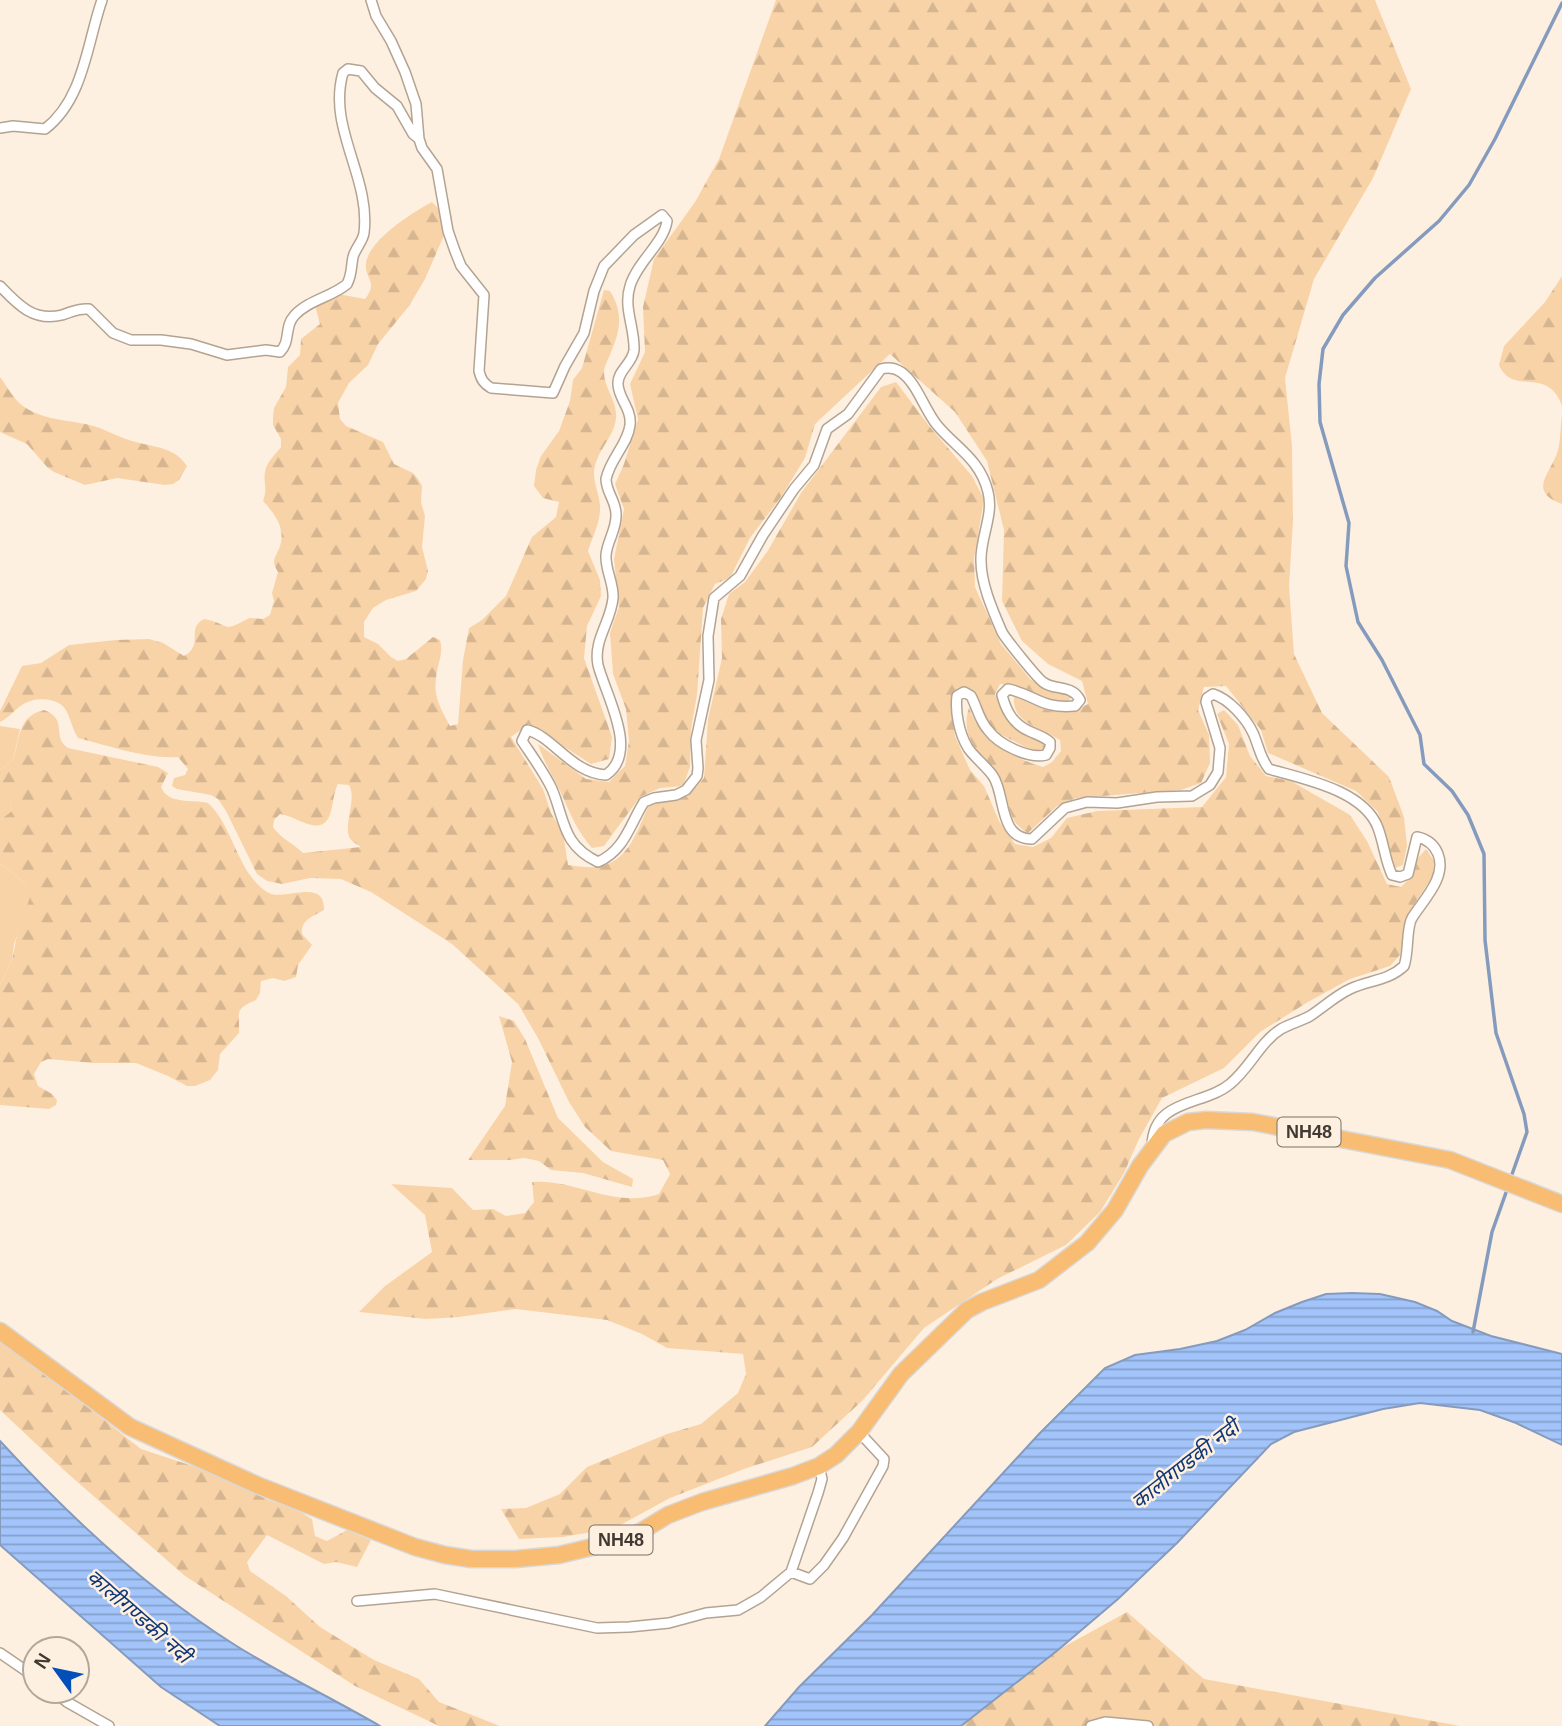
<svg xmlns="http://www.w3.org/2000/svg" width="1562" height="1726" font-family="Helvetica,'Noto Sans Devanagari',sans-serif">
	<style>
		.grass { fill: #f9d3a8 }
		.forest { fill: url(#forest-firs); fill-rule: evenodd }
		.water { fill: url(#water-rules); stroke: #859bbe; stroke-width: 2 }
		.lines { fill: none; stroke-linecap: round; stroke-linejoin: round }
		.stream { stroke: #859bbe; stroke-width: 3.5 }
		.minor-casing { stroke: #b3a392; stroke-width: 12 }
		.trunk-casing { stroke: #d9d8d6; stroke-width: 19 }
		.minor { stroke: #fff; stroke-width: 9 }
		.trunk { stroke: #f8bc73; stroke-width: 16 }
		.labels { text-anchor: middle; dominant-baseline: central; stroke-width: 5; stroke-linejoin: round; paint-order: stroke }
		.shield { fill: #fef0e1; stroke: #797167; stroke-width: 2 }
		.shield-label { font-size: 18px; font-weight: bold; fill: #403a33 }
		.water-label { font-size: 21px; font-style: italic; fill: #103775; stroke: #fef0e1 }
	</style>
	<defs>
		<pattern id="forest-firs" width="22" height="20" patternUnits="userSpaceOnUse" patternTransform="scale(1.75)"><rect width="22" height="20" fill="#f9d3a8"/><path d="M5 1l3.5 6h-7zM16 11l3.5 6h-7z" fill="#d6b691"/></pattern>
		<pattern id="water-rules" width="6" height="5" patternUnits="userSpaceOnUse" patternTransform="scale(1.75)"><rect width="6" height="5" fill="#a2c4fa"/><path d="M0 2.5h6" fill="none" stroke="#85a0cb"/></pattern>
	</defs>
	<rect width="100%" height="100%" fill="#fef0e1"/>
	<path class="grass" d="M0,726L20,729L13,760L0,770Z
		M0,782C8,792 12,798 12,811L0,820Z
		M0,864L24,882L31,897L14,944L12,960L0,985Z"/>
	<path class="forest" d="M776,0H1375L1411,89L1373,178L1314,279L1285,378L1292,446L1293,521L1289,586L1294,654L1322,713L1389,777L1404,817L1407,846L1403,865L1395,868L1378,812L1356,791L1268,753L1261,730L1226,686L1204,687L1198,710L1209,735L1210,763L1201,783L1181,790L1076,798L1057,806L1028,833C1006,821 1011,805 1003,786C990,759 957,743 969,708C982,742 1010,757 1043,767L1052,762L1061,751L1060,740C1042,729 1011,722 1014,697C1044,708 1057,721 1088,704L1082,681L1048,664L1022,641L1002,601L1004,530L987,461L955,412L890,354L815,424L805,458L781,497L750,538L730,578L715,584L703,608L697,695L691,729L690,767L683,786L660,788L640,797L604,846L592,848C576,829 572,817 562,795C554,778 544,763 538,744L586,779L609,782L625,766L629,741L626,709L613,674L610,633L619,607L614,559L624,509L615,484L624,464L638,419L630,384L645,352L643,307L654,259L695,202L719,159Z
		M432,202L438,208L452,217L425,279L409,306L378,344L368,365L349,383L338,403L340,419L346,426L383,442L394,464L413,473L418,479L422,486L421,502L425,516L422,547L428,571L426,579L416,591L386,600L373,608L364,622V637L378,644L391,657L398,661L406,659L433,637L440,640C444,653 437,665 436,679C433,697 442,711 450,726L458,724L463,660L469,628L482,620L506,596L532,537L556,517L559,502L543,498L534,486L536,470L541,456L559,431L570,401L573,380L582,368L604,290L610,291C623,312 621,330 611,352C609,359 604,365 604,372C604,387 615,398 616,413C618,435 595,450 594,473C594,483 599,494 600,505C601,522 593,535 588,551L600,580L601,596L587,626L584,658L612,737L609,759L591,764L529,724L511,737L543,789L551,813L563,833L568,865C577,866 587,868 596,867C629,863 637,830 649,805L688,796L704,778L708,719L722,658L721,619L729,594L745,582L767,552L801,493L881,387L896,382L930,427L972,476L984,499L974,559L975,587L1001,644L1030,679L1045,689L1072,695L1068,702C1044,700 1024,686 1000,684L995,694C1011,728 1012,728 1046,745L1045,750H1031L994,731L986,718L980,702L967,689L953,695L951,709L955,736L970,770L984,786L999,821L1015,844L1033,847L1051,838L1067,818L1097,811L1202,807L1226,777L1229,744L1217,714L1224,710L1238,725L1250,756L1266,776L1291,781L1350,815L1367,841L1387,884L1401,887L1413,875L1418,858L1426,849L1434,861L1433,876L1409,912L1400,955L1390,966L1350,979L1308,1002L1260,1032L1224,1068L1162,1098L1139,1139L1124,1173L1100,1212L1066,1245L997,1279L924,1328L862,1401L812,1447L744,1469L670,1498L615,1528L563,1537L519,1539L501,1509L526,1508L560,1494L587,1467L667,1434L701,1424L738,1393L746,1374L743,1354L667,1348L642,1334L607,1320L516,1309L459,1317L426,1319L359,1312L385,1286L432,1252L425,1215L391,1184L452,1188L473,1210L493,1209L506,1216L525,1213L534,1202L532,1182C577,1179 613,1209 659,1194L670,1174L663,1160L611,1151L585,1127L569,1102L538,1038L518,1004L452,944L371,892L341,879L310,878L282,884L267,881L257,874L226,811L218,799L211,795L177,789L172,786L174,778L185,775L188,769L178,757C145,759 110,746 78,738C73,730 71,721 67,712C60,697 35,696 22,705C14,710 9,718 0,722V711L22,666L41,663L69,645L116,640L149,639L163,643L184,656C205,644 185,629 204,619C231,624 221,634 249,618L263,619L270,615L274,601L272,593L278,572C270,559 276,558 280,546C286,528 274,513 263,501C268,487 263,483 265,472C267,461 275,455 281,447V439L273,425V417L274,408L286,387L288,367L300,355L301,339L320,324L316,309L318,301L333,293L365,299C379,281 364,279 366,263C369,240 413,212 432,202ZM338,784L349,785C358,801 340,830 352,841C354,843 358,845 361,847L303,853C293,843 280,838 273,827L274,820L280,814C292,816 301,823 312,825C336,830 330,797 338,784Z
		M1562,276V406C1548,365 1512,397 1499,365L1504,346L1545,302Z
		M0,377C7,386 13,399 23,406C47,423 75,419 100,428C112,433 123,439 136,442C157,448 174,447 187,466L179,480L173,484L165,485L117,478L85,485L54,472L48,468L27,444L0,432Z
		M1562,416V504C1525,491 1553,471 1558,450C1561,439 1560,427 1562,416Z
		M44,710C69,719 51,737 68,748L158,767L168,773L161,787C168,805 192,799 208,803C234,827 236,871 267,892C283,903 325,876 324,910C314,916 300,920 302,934L312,945L298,965L296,977L284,981L273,978L261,981L260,993L256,1000C233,1010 240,1012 239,1033L220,1054L218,1070L210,1080L195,1086H187L168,1076L136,1063H93L48,1059L41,1062L34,1074L38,1086L52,1094L57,1100L56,1105L49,1109L0,1105V985L12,960L17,935L30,897L24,882L0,864V820L12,811C12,792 5,796 0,783C0,782 0,771 0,770L13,760C20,738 18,716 44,710Z
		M499,1016L514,1021L525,1039L558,1118L603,1162L633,1179L632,1187L583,1173L551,1170L539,1161L524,1158L510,1160H468L505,1106L512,1062Z
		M0,1338L141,1449L223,1476L266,1499L297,1510L312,1519L315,1536L327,1541L347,1530L371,1540L357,1567L336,1562L324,1564L267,1535L247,1562L250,1571L286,1596L320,1627L374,1660L419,1679L439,1702L500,1726H439L355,1686L185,1576L66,1472L0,1410Z
		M1127,1612L1204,1679L1460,1726H961L1058,1650Z"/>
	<path class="water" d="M1352,1293L1380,1294L1415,1302L1437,1311L1452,1321L1491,1336L1562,1354V1445L1516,1423L1480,1410L1420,1403L1383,1409L1294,1432L1271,1444L1177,1543L1118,1599L1058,1650L961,1726H765L799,1687L872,1615L1039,1434L1105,1368L1135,1355L1180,1349L1217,1341L1245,1330L1275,1313L1302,1302L1326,1294Z
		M0,1441C68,1515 149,1591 235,1645C281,1674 332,1698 380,1726H220L161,1687L0,1545Z"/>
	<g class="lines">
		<path class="stream" d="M1510,1180L1527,1132L1524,1114L1496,1033L1485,940L1484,854L1468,815L1452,791L1424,764L1420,735L1382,660L1358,622L1346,566L1349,523L1320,422L1319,384L1323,349L1343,315L1375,278L1439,221L1469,185L1495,139L1562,3
			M1473,1332L1492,1232L1508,1187"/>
		<defs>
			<path id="minor" d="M371,0L376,16L391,41L405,72L416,104L419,139L422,148L437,169L448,231L455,251L461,266L484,295L479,371C481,379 483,383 491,388L553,393L565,366L584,333L594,291L604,266L634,235L662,215L667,221C664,243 637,262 630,286C623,308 635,328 634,350C633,363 617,371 618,384C618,398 632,409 630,425C628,444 610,459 606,479C606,492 616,501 616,514C617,529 607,541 606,555C605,570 614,583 613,598C611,622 593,640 598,665C605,694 640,752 606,775C571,773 553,736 527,730L522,741C532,756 544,772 552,789C565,820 562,845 598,862C625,850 630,824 644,802L654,798L676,795L686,790L697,776L698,768L696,740L709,680L708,636L714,598L740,576L763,535L794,489L814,465L827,429L848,414L881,369C888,367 894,367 901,372C917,383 924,409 937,425C956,448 980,459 988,492C994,515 980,538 981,561C981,584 993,611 1002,632C1005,638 1037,678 1043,682C1054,691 1072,684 1080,700L1075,706C1040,709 1036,695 1008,689L1002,695C1006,711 1013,724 1029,731C1037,735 1043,736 1050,742V748L1046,755C1029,759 999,745 988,730C979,720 977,707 971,696L964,692L957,696C955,712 959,733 968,748C975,758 986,766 993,776C1006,795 998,839 1032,839L1065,808L1087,802L1117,803L1157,797L1192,796L1210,785L1218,772L1220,748L1206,702L1207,698L1213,694C1229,699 1246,718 1253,733C1259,746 1260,758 1269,769C1303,779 1364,790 1378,828C1384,844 1385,860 1392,875L1400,877L1408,874L1417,837C1427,839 1434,844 1438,854C1447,877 1424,899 1412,918C1406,928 1409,953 1404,966C1388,981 1369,980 1350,989C1335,996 1324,1007 1310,1016C1301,1021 1290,1024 1281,1029C1260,1042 1250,1068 1230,1084C1204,1106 1153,1098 1152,1146
				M0,128L13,126L45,129C84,99 87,43 102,0
				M0,286C18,305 34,322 62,315C72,312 77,308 89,309L113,333L131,340H161L191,344L227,355L266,350L280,352C291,341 284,327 294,316C308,300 332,297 347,284C352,275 351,267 353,257C355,249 363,241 364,233C371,177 327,128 343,73L348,69L361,71L375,88L397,106L413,134L419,139
				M791,1572L810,1579L824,1565L843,1538L883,1466L884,1459L859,1432
				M357,1601L435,1594L597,1628L629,1627L669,1623L706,1613L738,1610L761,1597L791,1572L818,1493L822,1479L819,1466
				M0,1653L35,1677
				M53,1691L67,1702L109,1726
				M1091,1726L1105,1722L1148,1726"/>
			<path id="trunk" d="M0,1331L130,1427L257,1485L415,1547L445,1555L471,1559H516L559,1555L621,1540L640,1532L668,1515L702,1502L793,1476L819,1466L836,1455L859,1432L901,1374L967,1310L982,1302L1039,1280L1087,1243L1115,1210L1140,1166L1164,1134L1188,1122L1206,1120L1253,1122L1450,1160L1562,1204"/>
		</defs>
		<use href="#minor" class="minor-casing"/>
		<use href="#trunk" class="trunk-casing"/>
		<use href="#minor" class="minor"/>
		<use href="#trunk" class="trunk"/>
	</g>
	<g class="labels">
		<g class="shield">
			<rect x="1277.5" y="1117.5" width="63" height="29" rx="5"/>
			<rect x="589.5" y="1525.5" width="63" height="29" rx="5"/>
		</g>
		<g class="shield-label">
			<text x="1309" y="1132">NH48</text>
			<text x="621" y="1540">NH48</text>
		</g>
		<g class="water-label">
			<text transform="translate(1185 1464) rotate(-38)">कालीगण्डकी नदी</text>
			<text transform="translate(139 1616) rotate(41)">कालीगण्डकी नदी</text>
		</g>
	</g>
	<g transform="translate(56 1670) rotate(303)"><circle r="33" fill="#fef0e1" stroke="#b2a79b" stroke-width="2"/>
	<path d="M0-5L12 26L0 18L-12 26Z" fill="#034eb8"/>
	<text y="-10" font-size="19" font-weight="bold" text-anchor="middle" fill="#403a33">N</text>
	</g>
</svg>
